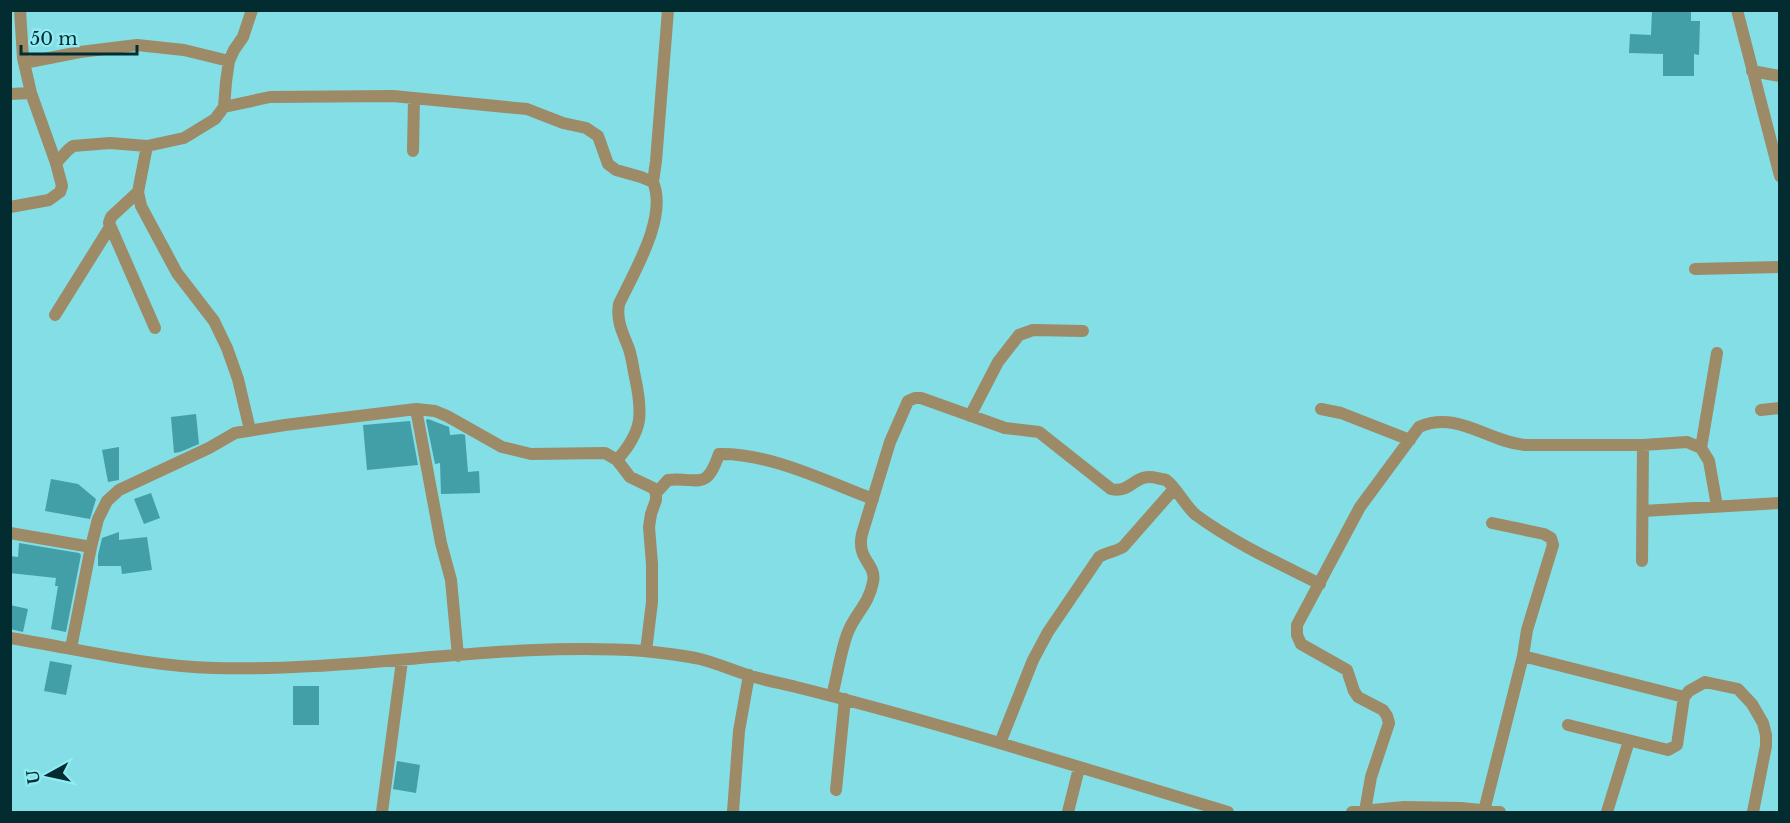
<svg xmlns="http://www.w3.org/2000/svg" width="1790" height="823" font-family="'Libre Baskerville',serif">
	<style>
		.building { fill: #429ea7 }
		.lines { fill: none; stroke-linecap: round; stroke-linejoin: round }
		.minor { stroke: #9d8a66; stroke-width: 12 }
	</style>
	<rect width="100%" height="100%" fill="#83dee6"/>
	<path class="building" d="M1652,10H1691V21H1700L1699,55L1694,54V76H1663V54L1629,53L1630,34L1651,35Z
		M196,414L199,444L180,452L174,453L171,417Z
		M428,419L449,427L450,435L462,434L465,435L468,472L479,471L480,493L441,494L440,463L435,464L426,420Z
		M410,421L418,465L367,470L363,425Z
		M119,447V480L108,482L102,450Z
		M51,479L78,484L96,499L90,519L45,511Z
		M151,493L160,518L144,524L134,499Z
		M119,532V540L147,537L152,570L122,574L121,566H98V555L102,538Z
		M19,543L79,553L81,555L66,632L51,629L58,586H55L56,578L10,573V556L18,557Z
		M10,605L28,609L23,632L10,629Z
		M50,661L72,665L66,695L44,691Z
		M293,686H319V725H293Z
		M397,761L420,765L416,793L393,789Z"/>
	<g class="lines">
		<path class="minor" d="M20,10L23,58L31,93L56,163
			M1737,10L1780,176
			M24,63L80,52L137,45L184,50L229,61
			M1752,71L1780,76
			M10,94L31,93
			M224,107L270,97L393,96L527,109L563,123L586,128L598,136L608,164L616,170L641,177L653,182C668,217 634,272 619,304C616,321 623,333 629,349C632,358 633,368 635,377C643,414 643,431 617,460
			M147,146L138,192L141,206L177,273L214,321L227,348L238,379L250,430
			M413,151L414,98
			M653,182L656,161L668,10
			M138,192L111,217L109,223L155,328
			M10,207L49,200L60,192L62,186L56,163L68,150L73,146L110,143L147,146L184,138L215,119L224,107L226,82L229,61L234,50L243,37L252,10
			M1695,269L1780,267
			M55,315L110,227
			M416,409L441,543L451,580L458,656
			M1321,409L1341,413L1410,440
			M1761,410L1780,408
			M970,416L998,362L1019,335L1033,330L1083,331
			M1701,448L1717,353
			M656,493L668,480C699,477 706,492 719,454C770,453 825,481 873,499
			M1643,511L1780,503
			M10,533L91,547
			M1642,561L1643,445
			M10,638C78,649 146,666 214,668C358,672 501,641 644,651C663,653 682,655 700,659C716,663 732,670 748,675C763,680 780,683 796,687C941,723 1084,769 1228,812
			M71,648L91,547L98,519L107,501L119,490L209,448L235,433L285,425L416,409L435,411L447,416L502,447L531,454L605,453L617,460L630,477L653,488L656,493V500L651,514L649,527L652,564V602L646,651
			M1523,656L1684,697
			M832,696C837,677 841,649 848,632C855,614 869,604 873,582C877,564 856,560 862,534L890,442L908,401L915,398H921L1005,428L1039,432L1111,489C1132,494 1134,472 1157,478C1160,479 1163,479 1166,480C1176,487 1186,507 1196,515C1234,543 1278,563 1320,584
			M1568,725L1668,750L1677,745L1684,697L1689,691L1705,682L1738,689L1752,704L1763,723L1766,735V746L1753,812
			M1000,743L1033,660L1048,632L1099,557C1107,552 1115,552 1123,547L1174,489
			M836,790L845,699
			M1365,811L1371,777L1389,723L1387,716L1383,710L1358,697L1354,691L1347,670L1301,644L1297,635V625L1360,507L1419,427C1458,410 1488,442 1525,445H1643L1687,442L1701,448L1709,461L1717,506
			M1484,811L1523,656L1527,630L1553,545L1551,538L1544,534L1492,523
			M382,812L402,661
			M733,812L739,731L749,675
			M1068,812L1079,768
			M1352,812L1404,807L1461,808L1500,812
			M1607,812L1629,741"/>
	</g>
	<rect width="1790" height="823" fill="none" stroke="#032c30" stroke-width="24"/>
	<g transform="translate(48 775) rotate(262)" stroke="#90ebf3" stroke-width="4.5" paint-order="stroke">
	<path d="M0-4.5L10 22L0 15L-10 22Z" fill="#032c30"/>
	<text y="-9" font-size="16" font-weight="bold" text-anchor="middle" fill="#032c30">U</text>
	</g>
	<path d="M21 45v9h116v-9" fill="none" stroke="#032c30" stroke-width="3"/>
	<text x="30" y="45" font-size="18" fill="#032c30" stroke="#90ebf3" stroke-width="4.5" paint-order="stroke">50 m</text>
</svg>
